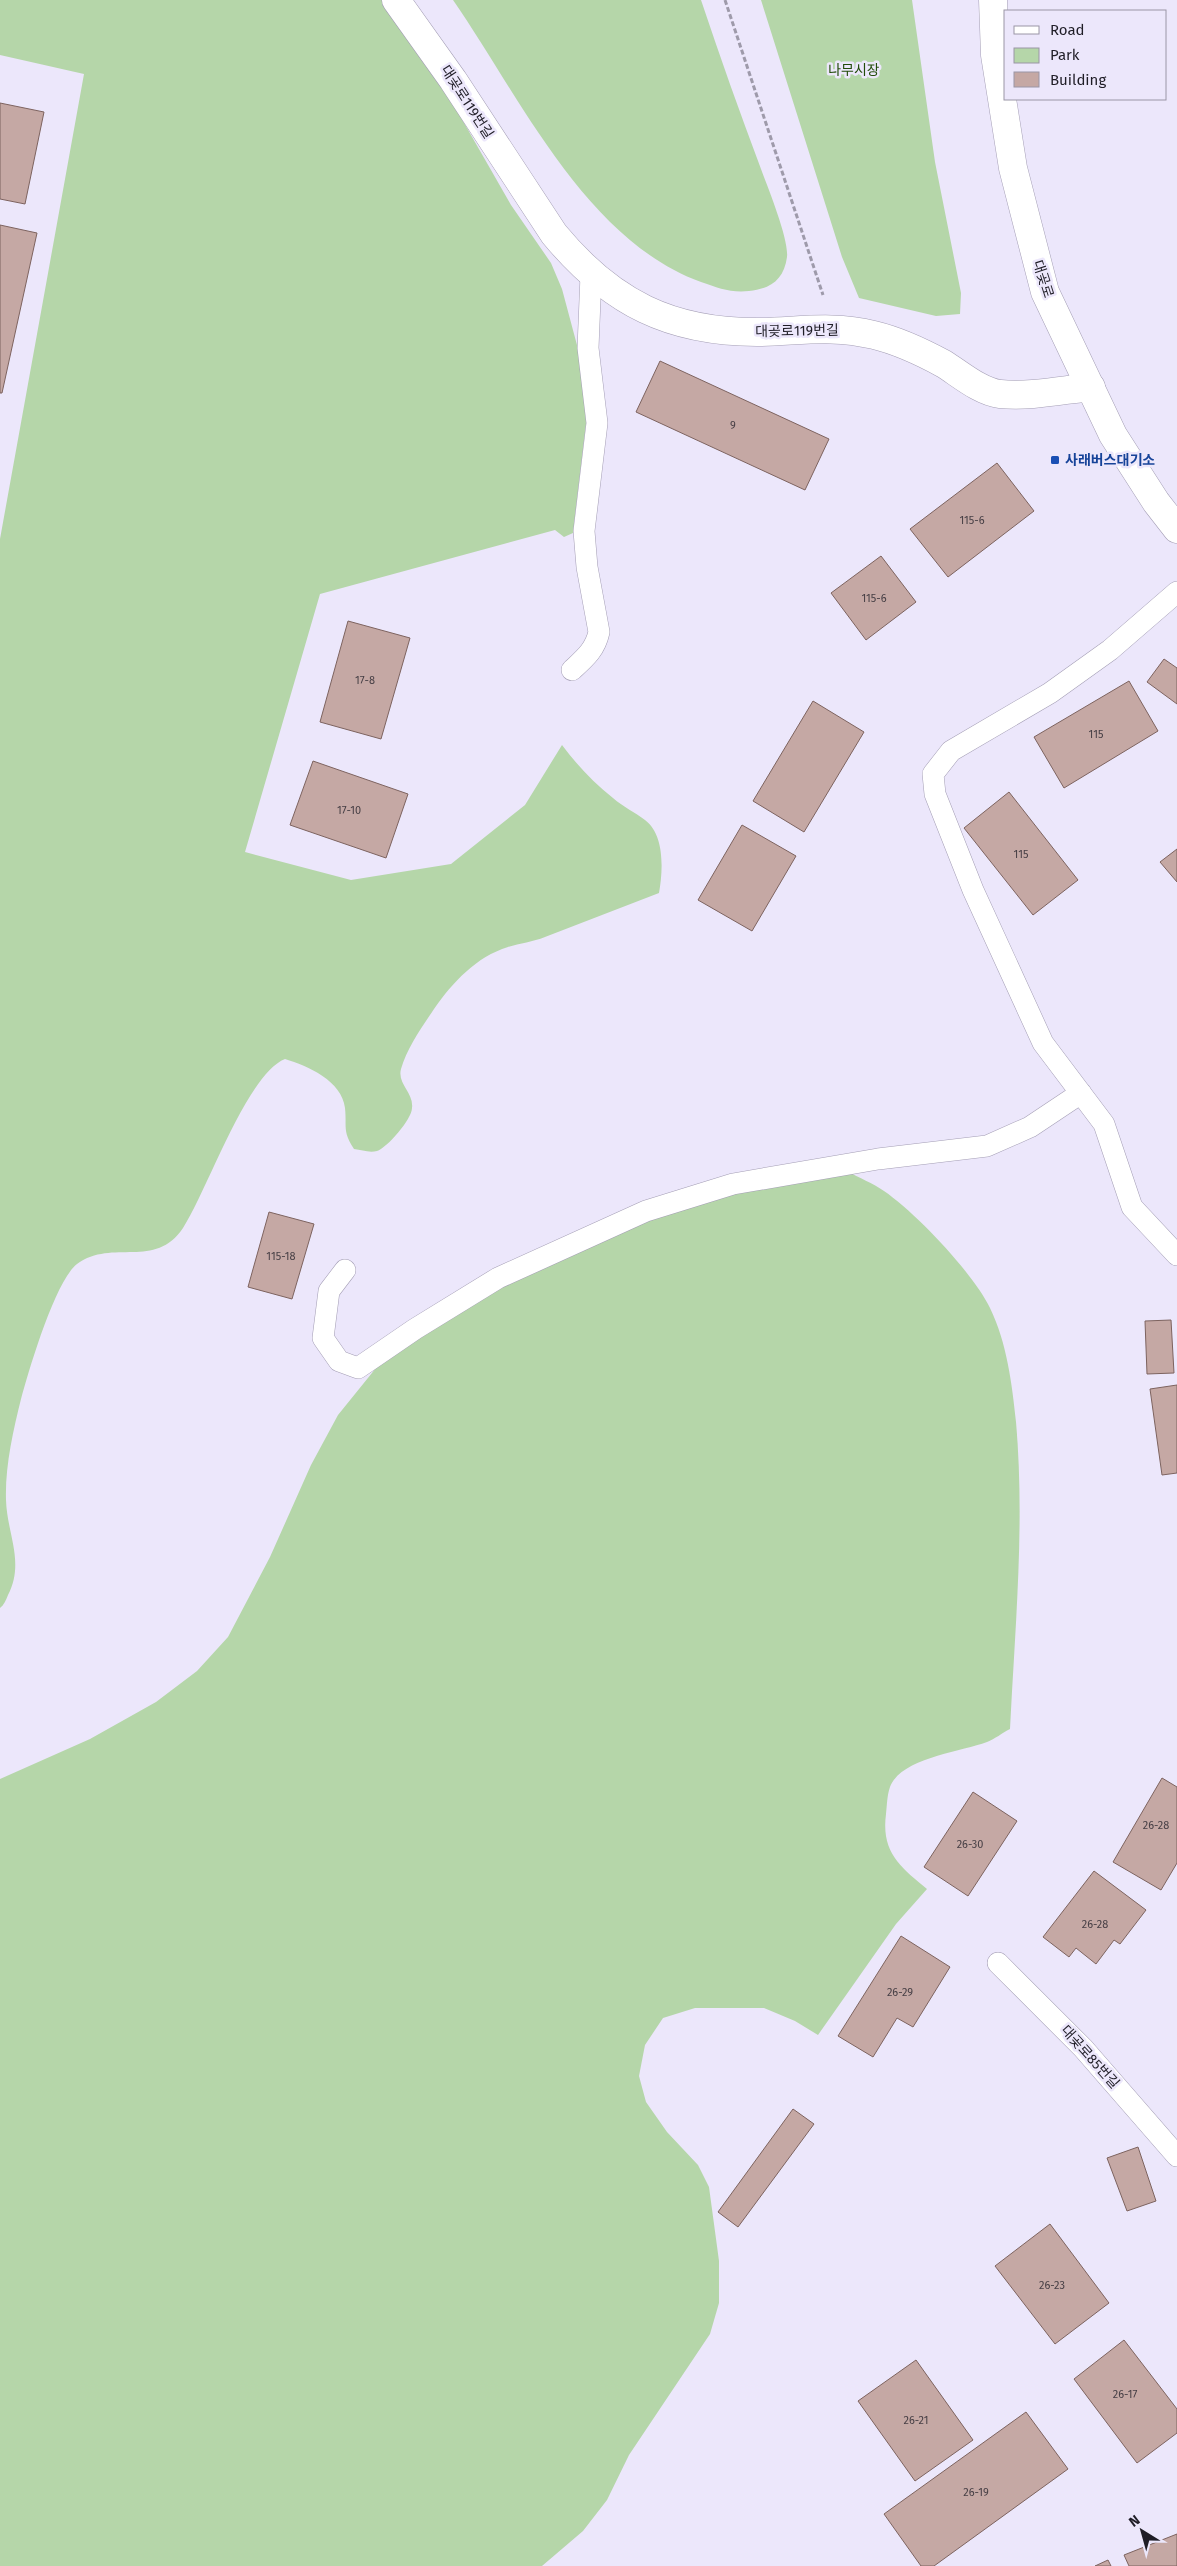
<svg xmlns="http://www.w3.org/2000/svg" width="1177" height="2566" font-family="'Fira Sans','Noto Sans KR',sans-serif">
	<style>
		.green { fill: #b5d6a9 }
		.building { fill: #c5a8a4; stroke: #7d635f }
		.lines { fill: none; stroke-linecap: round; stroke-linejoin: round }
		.lane-casing { stroke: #a49eb5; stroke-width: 22 }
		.street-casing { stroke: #a49eb5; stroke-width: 29 }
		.secondary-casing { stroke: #a49eb5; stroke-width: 29 }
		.path { stroke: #9e9aaa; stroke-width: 3; stroke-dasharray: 5 2.5; stroke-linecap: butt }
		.lane { stroke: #fff; stroke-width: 21 }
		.street { stroke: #fff; stroke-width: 28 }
		.secondary { stroke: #fff; stroke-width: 28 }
		.transit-dot { fill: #1a4fb4; stroke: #ece7fb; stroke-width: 2 }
		.labels { text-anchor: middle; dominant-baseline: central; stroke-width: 5; stroke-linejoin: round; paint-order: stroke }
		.number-label { font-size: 11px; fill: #484046 }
		.park-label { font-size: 14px; fill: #224c0a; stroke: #ece7fb }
		.street-label { font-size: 14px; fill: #1f1d26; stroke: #ece7fb }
		.transit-label { font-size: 14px; font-weight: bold; fill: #164399; stroke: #ece7fb; text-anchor: start }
	</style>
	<rect width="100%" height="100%" fill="#ece7fb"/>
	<path class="green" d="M0,0H383L440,81L511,205L551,263L562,289L585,375L586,424L573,533L564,537L555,530L320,594L245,852L351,880L451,864L525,805L562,745C577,765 593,782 613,798C623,807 635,812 645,820C665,835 663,871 659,893C621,908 583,922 545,937C533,942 520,943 508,947C476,957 453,982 434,1009C422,1027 407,1048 401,1069C397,1084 414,1093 412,1108C412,1119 387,1148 377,1151C369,1153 362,1150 354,1149C342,1131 347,1127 345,1108C342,1081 308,1066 285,1059C247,1074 208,1189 183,1228C155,1270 113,1238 77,1264C55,1281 29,1370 21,1399C13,1431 5,1467 6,1500C7,1534 25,1562 8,1595C6,1600 4,1605 0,1608V539L84,74L0,55Z
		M453,0H701C720,57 740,113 761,169C768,188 789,239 787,257C784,280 770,289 749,291C731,293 718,288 701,282C585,240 519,95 453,0Z
		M761,0H912L935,162L961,293L960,314L936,316L859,298L842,257Z
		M847,1171C859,1178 873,1183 884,1191C916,1213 973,1273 990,1308C1007,1343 1012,1384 1016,1422C1025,1524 1015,1627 1010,1729C1002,1733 995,1739 987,1742C960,1752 901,1758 890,1787C887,1795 887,1806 886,1814C881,1852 900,1867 927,1889L896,1924L818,2035L795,2021L764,2008H695L663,2018L645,2045L639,2076L646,2102L667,2132L698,2165L709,2187L719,2261V2303L710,2334L629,2455L607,2500L583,2531L542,2566H0V1779L90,1739L156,1702L197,1671L228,1637L270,1557L311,1465L338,1415L376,1368L451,1311L666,1209L736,1190Z"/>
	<path class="building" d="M0,103L44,112L25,204L0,199Z
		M0,225L37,233L2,393H0Z
		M660,361L829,439L805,490L636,412Z
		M997,463L1034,511L948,577L910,529Z
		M881,556L916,602L866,640L831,593Z
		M348,621L410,638L381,739L320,722Z
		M1164,659L1177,668V704L1147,682Z
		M1129,681L1158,731L1064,788L1034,737Z
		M813,701L864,732L804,832L753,801Z
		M313,761L408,794L386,858L290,825Z
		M1009,792L1078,880L1033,915L964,828Z
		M742,825L796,856L752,931L698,900Z
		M1177,849V882L1160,862Z
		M269,1212L314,1224L292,1299L248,1287Z
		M1171,1320L1174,1373L1147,1374L1145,1321Z
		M1177,1385V1473L1162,1475L1150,1389Z
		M1162,1778L1177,1787V1863L1161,1890L1113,1862Z
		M973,1792L1017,1821L968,1896L924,1867Z
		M1094,1871L1146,1910L1120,1944L1114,1940L1096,1964L1076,1948L1069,1957L1043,1937Z
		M901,1936L950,1967L913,2027L897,2018L873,2057L838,2036Z
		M793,2109L814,2124L738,2227L718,2212Z
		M1138,2147L1156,2201L1127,2211L1107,2158Z
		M1050,2224L1109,2303L1055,2344L995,2266Z
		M1124,2340L1177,2409V2433L1137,2463L1074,2379Z
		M916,2360L973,2440L915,2481L858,2401Z
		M1026,2412L1068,2469L934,2566H921L884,2514Z
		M1177,2534V2566H1129L1124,2555Z
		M1108,2560L1111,2566H1095Z"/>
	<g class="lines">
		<defs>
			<path id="lane" d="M1177,592L1110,650L1050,693L951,751L933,774L935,794L973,890L1043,1043L1104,1124L1132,1207L1177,1255
				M572,670C585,658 595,650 599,632L587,567L584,531L597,423L588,348L591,275
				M345,1270L329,1291L323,1338L339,1361L358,1368L415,1329L498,1278L646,1211L733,1184L878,1159L987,1146L1030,1127L1081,1093
				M998,1963L1083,2048L1177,2156"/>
			<path id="street" d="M396,0L453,80L554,234C611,303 671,333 761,332C802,331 833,325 874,335C899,341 922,352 944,364C960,374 981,392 1000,394C1029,397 1062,390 1091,387"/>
			<path id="secondary" d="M993,0L995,55L1013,168L1045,292L1113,435L1156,502L1177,529"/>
		</defs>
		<use href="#lane" class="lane-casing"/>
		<use href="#street" class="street-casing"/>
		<use href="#secondary" class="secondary-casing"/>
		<path class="path" d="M725,0L823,295"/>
		<use href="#lane" class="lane"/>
		<use href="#street" class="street"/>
		<use href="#secondary" class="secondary"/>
	</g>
	<rect class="transit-dot" x="1050" y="455" width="10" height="10" rx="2.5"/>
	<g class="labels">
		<g class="number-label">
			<text x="733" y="425">9</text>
			<text x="972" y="520">115-6</text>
			<text x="874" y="598">115-6</text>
			<text x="365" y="680">17-8</text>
			<text x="1096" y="734">115</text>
			<text x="349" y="810">17-10</text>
			<text x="1021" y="854">115</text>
			<text x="281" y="1256">115-18</text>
			<text x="1156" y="1825">26-28</text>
			<text x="970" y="1844">26-30</text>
			<text x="1095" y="1924">26-28</text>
			<text x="900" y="1992">26-29</text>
			<text x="1052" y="2285">26-23</text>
			<text x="1125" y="2394">26-17</text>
			<text x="916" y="2420">26-21</text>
			<text x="976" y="2492">26-19</text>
		</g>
		<g class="park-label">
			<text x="854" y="70">나무시장</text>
		</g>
		<g class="street-label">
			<text transform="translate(467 102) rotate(57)">대곶로119번길</text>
			<text transform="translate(1043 279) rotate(72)">대곶로</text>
			<text transform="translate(797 331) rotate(-1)">대곶로119번길</text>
			<text transform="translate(1090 2057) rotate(48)">대곶로85번길</text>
		</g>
		<g class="transit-label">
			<text x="1065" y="460">사래버스대기소</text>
		</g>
	</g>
	<rect x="1004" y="10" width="162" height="90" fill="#ece7fb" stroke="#9a96a6"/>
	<rect x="1014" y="26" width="25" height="8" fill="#ffffff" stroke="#9a96a6"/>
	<text x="1050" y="35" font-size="15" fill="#1f1d26">Road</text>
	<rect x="1014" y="48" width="25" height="15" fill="#b5d6a9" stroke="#9a96a6"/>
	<text x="1050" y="60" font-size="15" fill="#1f1d26">Park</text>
	<rect x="1014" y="72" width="25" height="15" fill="#c5a8a4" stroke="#9a96a6"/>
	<text x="1050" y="85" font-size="15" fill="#1f1d26">Building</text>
	<g transform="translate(1142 2531) rotate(323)" stroke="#ece7fb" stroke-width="4" paint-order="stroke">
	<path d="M0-4L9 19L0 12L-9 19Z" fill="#1f1d26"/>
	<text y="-8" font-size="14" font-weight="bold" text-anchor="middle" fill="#1f1d26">N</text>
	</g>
</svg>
